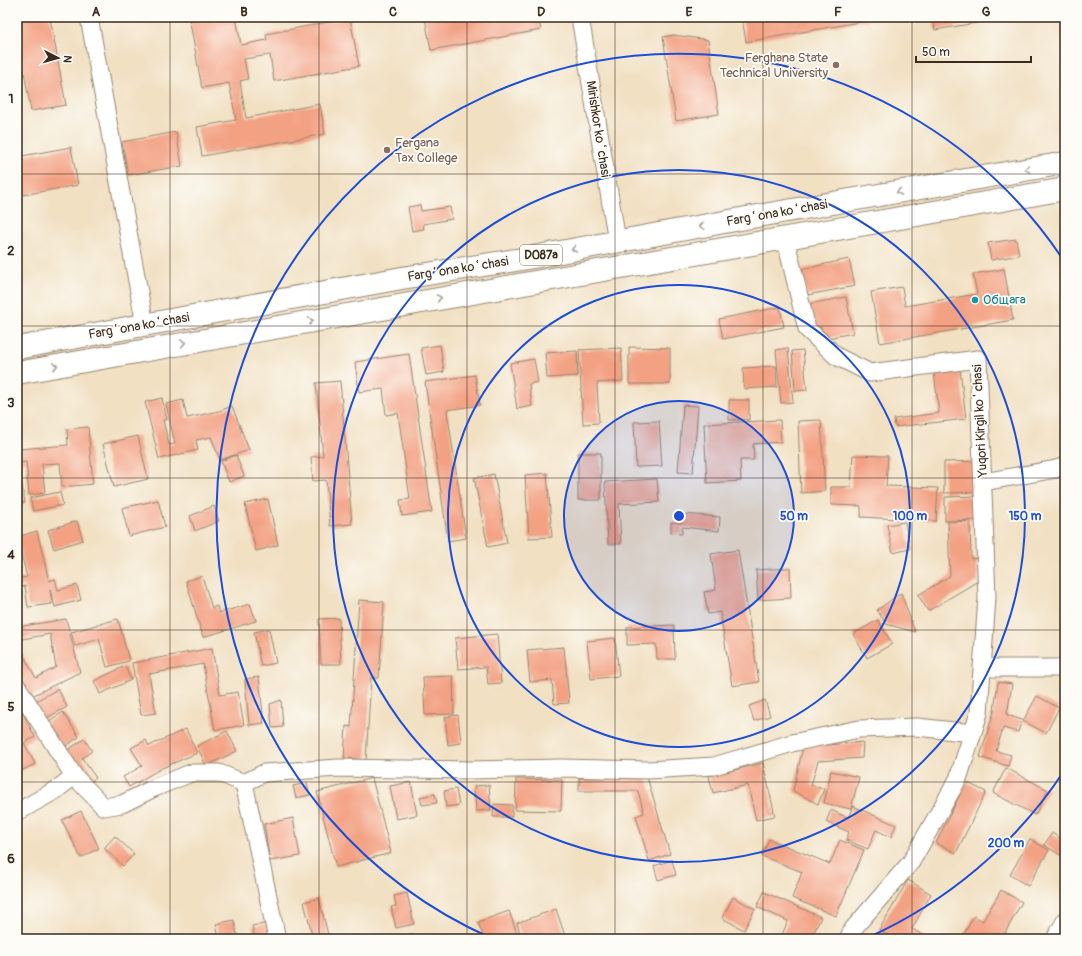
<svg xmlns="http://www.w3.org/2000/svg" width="1082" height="956" font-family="Pangolin,sans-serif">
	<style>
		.building { fill: #f3a183 }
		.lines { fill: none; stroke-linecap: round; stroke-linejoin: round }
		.street-casing { stroke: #968570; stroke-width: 19 }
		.primary-casing { stroke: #968570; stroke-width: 24 }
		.street { stroke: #fff; stroke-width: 17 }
		.primary { stroke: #fff; stroke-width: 22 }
		.oneway { stroke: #a79f9a }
		.grid { fill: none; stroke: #3b2a1e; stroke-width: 1; stroke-opacity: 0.55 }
		.ring { fill: none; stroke: #1d4ed8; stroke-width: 2 }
		.education-dot { fill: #8d6e63; stroke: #fdfcf7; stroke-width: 1.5 }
		.culture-dot { fill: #0f9aa8; stroke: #fdfcf7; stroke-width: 1.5 }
		.labels { text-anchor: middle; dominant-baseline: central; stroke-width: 3.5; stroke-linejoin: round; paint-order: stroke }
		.shield { fill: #fdfcf7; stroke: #75695f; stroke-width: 1 }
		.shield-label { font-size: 12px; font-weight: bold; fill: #3b2a1e }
		.education-label { font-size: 13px; fill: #785e54; stroke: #fdfcf7; text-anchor: end }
		.street-label { font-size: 13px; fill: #3b2a1e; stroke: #fdfcf7 }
		.culture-label { font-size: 13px; fill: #0d838f; stroke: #fdfcf7; text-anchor: start }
		.centre { fill: #1d4ed8; stroke: #fdfcf7; stroke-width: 2 }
		.ring-label { font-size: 12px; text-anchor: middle; font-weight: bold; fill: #1d4ed8; stroke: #fdfcf7; stroke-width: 3.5; stroke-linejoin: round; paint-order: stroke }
		.neatline { fill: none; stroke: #3b2a1e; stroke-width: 1.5 }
		.grid-label { font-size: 13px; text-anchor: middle; font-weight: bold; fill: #3b2a1e }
	</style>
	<rect width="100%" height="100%" fill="#fdfcf7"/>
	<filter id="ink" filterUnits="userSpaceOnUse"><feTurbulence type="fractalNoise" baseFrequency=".025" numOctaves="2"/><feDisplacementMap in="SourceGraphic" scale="8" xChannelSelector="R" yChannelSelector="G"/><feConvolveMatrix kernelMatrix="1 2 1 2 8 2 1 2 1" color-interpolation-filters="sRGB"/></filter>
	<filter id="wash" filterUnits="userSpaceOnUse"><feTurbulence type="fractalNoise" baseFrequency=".012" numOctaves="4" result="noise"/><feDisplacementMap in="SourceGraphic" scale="16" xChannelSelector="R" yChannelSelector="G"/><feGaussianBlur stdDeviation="0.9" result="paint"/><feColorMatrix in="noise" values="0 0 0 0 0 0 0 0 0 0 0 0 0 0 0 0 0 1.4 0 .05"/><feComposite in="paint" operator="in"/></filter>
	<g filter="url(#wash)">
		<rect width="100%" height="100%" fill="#f1e0c2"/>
		<g id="blocks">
			<path class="building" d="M17,17H50L66,105L31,111L17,33Z
				M189,17H236L241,45L267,40L266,34L350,18L359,66L274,81L270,55L244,59L248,79L240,81L246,118L320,104L325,134L202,156L197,127L236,120L229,83L202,88Z
				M432,17H538L541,30L431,50L425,18Z
				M742,17H882V18L746,42Z
				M933,17H1005V18L935,30Z
				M674,35L708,40L719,114L676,121L663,37Z
				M176,132L182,166L128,175L122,142Z
				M71,147L78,185L17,196V157Z
				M420,205L421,211L450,207L452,219L423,224L424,229L412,231L408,207Z
				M1016,239L1019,255L991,260L988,243Z
				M849,259L855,286L807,295L802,269Z
				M1004,269L1013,320L880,343L871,292L902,287L905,306L977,294L973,274Z
				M846,297L853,333L823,339L821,327L814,328L809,304Z
				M780,307L784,327L723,339L719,319Z
				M440,345L444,372L426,375L421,348Z
				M629,347L670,348V384H629Z
				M621,348L623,381L597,383L599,423L583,424L579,350Z
				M788,348L793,402L781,403L776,350Z
				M803,350L807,390L795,391L792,351Z
				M577,351L578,376L547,378L545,353Z
				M409,354L432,512L402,516L400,500L410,499L398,413L386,415L383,389L359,392L355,362Z
				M534,359L538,382L529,384L532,406L517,409L510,363Z
				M776,366L777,387L744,389L743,368Z
				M960,369L966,419L895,427L894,419L939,413L934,372Z
				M475,375L480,405L447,410L466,538L448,541L425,382Z
				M340,381L352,524L330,526L326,480L313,481L311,457L323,456L316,383Z
				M162,398L167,420H163L169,445L175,444L166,404L183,400L187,418L219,411L232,406L249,450L220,460L211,437L196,440L198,450L159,459L145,402Z
				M729,400H749V420H729Z
				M683,405L698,406L693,473L678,472Z
				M780,420L781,442L753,444L754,460H740L741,481L707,483L704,424Z
				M821,420L825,491L801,493L798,421Z
				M659,421L662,466L636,467L634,422Z
				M88,427L93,484L62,487L60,463L42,464L45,493L29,495L26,462L20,463L19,449L68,445L67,429Z
				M138,436L148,479L114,487L103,444Z
				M578,453H601V500H578Z
				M236,455L244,476L229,482L221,461Z
				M853,455L888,456L886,486L938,488L936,521L861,517V506L831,505V487H851Z
				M17,461H18L25,503H17Z
				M980,461L981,492L944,493V462Z
				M547,473L552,537L529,538L525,475Z
				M494,474L507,543L488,547L474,478Z
				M657,479L659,502L619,504L621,544H608L605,482Z
				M60,492L63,505L33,511L30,498Z
				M981,496V520L945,521V497Z
				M268,499L278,545L256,551L245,504Z
				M158,500L165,527L129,536L122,508Z
				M214,506L219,521L195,531L190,516Z
				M683,514L720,517L719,531L682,527V534L671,533V522L682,523Z
				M77,521L83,540L54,549L48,530Z
				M970,521L971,559L977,558L978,581L928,611L918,595L950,576L948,522Z
				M905,522L910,549L893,553L887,525Z
				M37,531L49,581L55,579L58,590L77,585L81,600L55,607L50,590L52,604L28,607L25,586L17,587V579L27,577L20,549L17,550V537Z
				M738,550L759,682L732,686L720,612L708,614L704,592L716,590L711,554Z
				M790,568L791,598L758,600L756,570Z
				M202,576L212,608L217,606L219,613L250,604L256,621L203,637L186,581Z
				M901,593L915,632L886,624L877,610Z
				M359,600L384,602L379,678H371L366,760L344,758L346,726L351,727Z
				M339,618L341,664H321L319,619Z
				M66,619L80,672L32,696L17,672V644L36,678L56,667L50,634L17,640V627Z
				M118,619L129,661L107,667L99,639L75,646L71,632Z
				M878,620L892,644L867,658L853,634Z
				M674,625L675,659H657L656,644L627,645V627Z
				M269,629L276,663L261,666L254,632Z
				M497,634L501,683L488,684L486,667L458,669L455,638Z
				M615,638L619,676L591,679L587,641Z
				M564,647L569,703L554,704L552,680L530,682L527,650Z
				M212,648L220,695L238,692L244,725L215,730L203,664L149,674L156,713L141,715L132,663Z
				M125,666L131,680L100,694L94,681Z
				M453,676L454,714L425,715L423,677Z
				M259,677L264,723L249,725L245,679Z
				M998,682L1012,684L1007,715L1022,720L1018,732L1003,728L996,751L1011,755L1008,766L980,757L994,711Z
				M58,689L67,707L41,721L32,703Z
				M1037,696L1059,708L1046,733L1023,721Z
				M281,700L283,727L272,728L270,704Z
				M765,700L770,716L754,721L749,706Z
				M17,702L35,737L24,743L35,764L17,773V744L23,741L17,729Z
				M63,712L79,737L60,750L43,725Z
				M458,715L461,743L448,745L445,717Z
				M186,729L197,753L162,768L129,787L123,777L142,766L131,748L146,740L149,746Z
				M227,731L237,751L206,766L197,746Z
				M84,739L92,751L82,758L96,778L86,785L63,753Z
				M863,742L862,758L818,761L811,785L824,789L818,804L793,791L803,747Z
				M763,763L775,816L756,820L748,785L713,793L709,776Z
				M1006,768L1048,790L1035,815L993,793Z
				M831,771L859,777L851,809L824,803Z
				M647,777L670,854L649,861L636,816L644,813L638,791H579V778Z
				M372,778L391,853L336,867L317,792Z
				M516,779L562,780L561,811L515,810Z
				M411,782L417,815L396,819L390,786Z
				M966,782L986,792L956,853L936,843Z
				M307,783L310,795L296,798L293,786Z
				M489,785L491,810L476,811L474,786Z
				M456,789L459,805L446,807L444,791Z
				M435,794L437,803L422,805L420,797Z
				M494,804L512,805V817H493Z
				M853,806L896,825L891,837L876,830L868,849L846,840L849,832L826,822L831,810L848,818Z
				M81,811L99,848L81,858L62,820Z
				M293,818L300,856L270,861L264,824Z
				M1052,833L1065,841V858L1044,845Z
				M115,836L134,854L123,866L104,848Z
				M769,839L830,864L840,840L864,850L836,916L792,898L802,872L762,856Z
				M1030,839L1049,850L1028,886L1010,875Z
				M672,860L676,875L658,880L654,866Z
				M908,880L931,894L912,929L930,939H895L879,930Z
				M1001,890L1022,902L1005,933L1015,939H987L981,936L979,939H961L974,916L983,921Z
				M764,892L821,917L811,939H780L788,921L757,907Z
				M407,893L414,924L396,928L391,907L396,906L394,896Z
				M733,897L755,909L744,930L722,918Z
				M319,898L329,939H313L304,902Z
				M556,909L566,939H522L517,923Z
				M509,911L519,939H484L478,922Z
				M234,920L238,939H219L216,924Z
				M269,923L272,939H255L252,926Z
				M412,934L413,939H396Z"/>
		</g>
	</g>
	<g filter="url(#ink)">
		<use href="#blocks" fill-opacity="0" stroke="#968570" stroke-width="1"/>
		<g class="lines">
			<defs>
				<path id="street" d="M89,17L145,325
					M580,17L617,241
					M785,237L807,329L836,356L870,373L978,359L987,597L979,713L958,779L911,862L853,929L848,939
					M983,482L1056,469L1065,466
					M982,666L994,668H1065
					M17,686L74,776L56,790L21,810L17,811
					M74,776L104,807L122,804L154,788L191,773H219L244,783L277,939
					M244,783L264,773L338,768L471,770L561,768L648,770L714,766L792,743L859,729L917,727L972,733
					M1055,939L1065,921"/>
				<path id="primary" d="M17,348L402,278L522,259L746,218L1065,163
					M17,373L1065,189"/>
			</defs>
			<use href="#street" class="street-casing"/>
			<use href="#primary" class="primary-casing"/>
			<use href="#street" class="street"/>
			<use href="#primary" class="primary"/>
		</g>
		<defs><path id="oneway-chevron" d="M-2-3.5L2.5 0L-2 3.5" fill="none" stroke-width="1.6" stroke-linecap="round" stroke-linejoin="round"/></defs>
		<g class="oneway">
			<use href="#oneway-chevron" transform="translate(1027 169) rotate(170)"/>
			<use href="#oneway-chevron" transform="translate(899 192) rotate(170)"/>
			<use href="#oneway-chevron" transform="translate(702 226) rotate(170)"/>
			<use href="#oneway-chevron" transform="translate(574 249) rotate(170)"/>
			<use href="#oneway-chevron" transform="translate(439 298) rotate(-10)"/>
			<use href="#oneway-chevron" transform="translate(311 321) rotate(-10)"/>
			<use href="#oneway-chevron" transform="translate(183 343) rotate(-10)"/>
			<use href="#oneway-chevron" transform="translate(55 366) rotate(-10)"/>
		</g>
	</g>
	<path class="grid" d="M170,17V939M319,17V939M467,17V939M615,17V939M763,17V939M912,17V939M17,174H1065M17,326H1065M17,478H1065M17,630H1065M17,782H1065"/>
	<circle cx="679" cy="516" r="115" fill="#1d4ed8" fill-opacity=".12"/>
	<g class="ring">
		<circle cx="679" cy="516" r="115"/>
		<circle cx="679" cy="516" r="231"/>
		<circle cx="679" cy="516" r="346"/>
		<path d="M1064 771A462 462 0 0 1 867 938M491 938A462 462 0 1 1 1064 261"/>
	</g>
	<g class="education-dot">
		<circle cx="836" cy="65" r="4"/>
		<circle cx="387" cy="150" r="4"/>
	</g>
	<circle class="culture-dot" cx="975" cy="300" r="4"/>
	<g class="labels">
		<rect class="shield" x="520" y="245" width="42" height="20" rx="3"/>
		<g class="shield-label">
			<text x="541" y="255">D087a</text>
		</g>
		<g class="education-label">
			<text x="828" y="58">Ferghana State<tspan x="828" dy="15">Technical University</tspan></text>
			<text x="395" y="143" text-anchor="start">Fergana<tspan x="395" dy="15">Tax College</tspan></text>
		</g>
		<g class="street-label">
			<text transform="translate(598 129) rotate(81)">Mirishkor koʻchasi</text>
			<text transform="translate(777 213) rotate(-10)">Fargʻona koʻchasi</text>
			<text transform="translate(458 269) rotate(-9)">Fargʻona koʻchasi</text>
			<text transform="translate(139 326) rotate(-10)">Fargʻona koʻchasi</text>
			<text transform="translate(980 421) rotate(-93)">Yuqori Kirgil koʻchasi</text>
		</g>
		<g class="culture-label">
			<text x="983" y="300">Общага</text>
		</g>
	</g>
	<circle cx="679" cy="516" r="6" class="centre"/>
	<g class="ring-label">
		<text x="794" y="520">50 m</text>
		<text x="910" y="520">100 m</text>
		<text x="1025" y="520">150 m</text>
		<text x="1006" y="847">200 m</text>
	</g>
	<rect width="1082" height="956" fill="none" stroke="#fdfcf7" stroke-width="44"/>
	<g transform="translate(58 58) rotate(96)" stroke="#fdfcf7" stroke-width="3" paint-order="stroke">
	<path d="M0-3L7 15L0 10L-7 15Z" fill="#3b2a1e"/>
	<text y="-6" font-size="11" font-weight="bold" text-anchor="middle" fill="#3b2a1e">N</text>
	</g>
	<path d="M916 56v6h115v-6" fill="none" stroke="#3b2a1e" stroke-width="2"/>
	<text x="922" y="56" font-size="12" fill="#3b2a1e" stroke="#fdfcf7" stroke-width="3" paint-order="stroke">50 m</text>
	<rect x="22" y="22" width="1038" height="912" class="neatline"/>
	<g class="grid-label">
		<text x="96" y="16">A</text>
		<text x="244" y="16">B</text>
		<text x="393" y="16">C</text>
		<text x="541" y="16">D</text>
		<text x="689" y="16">E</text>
		<text x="838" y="16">F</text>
		<text x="986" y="16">G</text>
		<text x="11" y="103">1</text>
		<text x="11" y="255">2</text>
		<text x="11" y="407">3</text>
		<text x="11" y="559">4</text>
		<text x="11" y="711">5</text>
		<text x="11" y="863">6</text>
	</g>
</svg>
